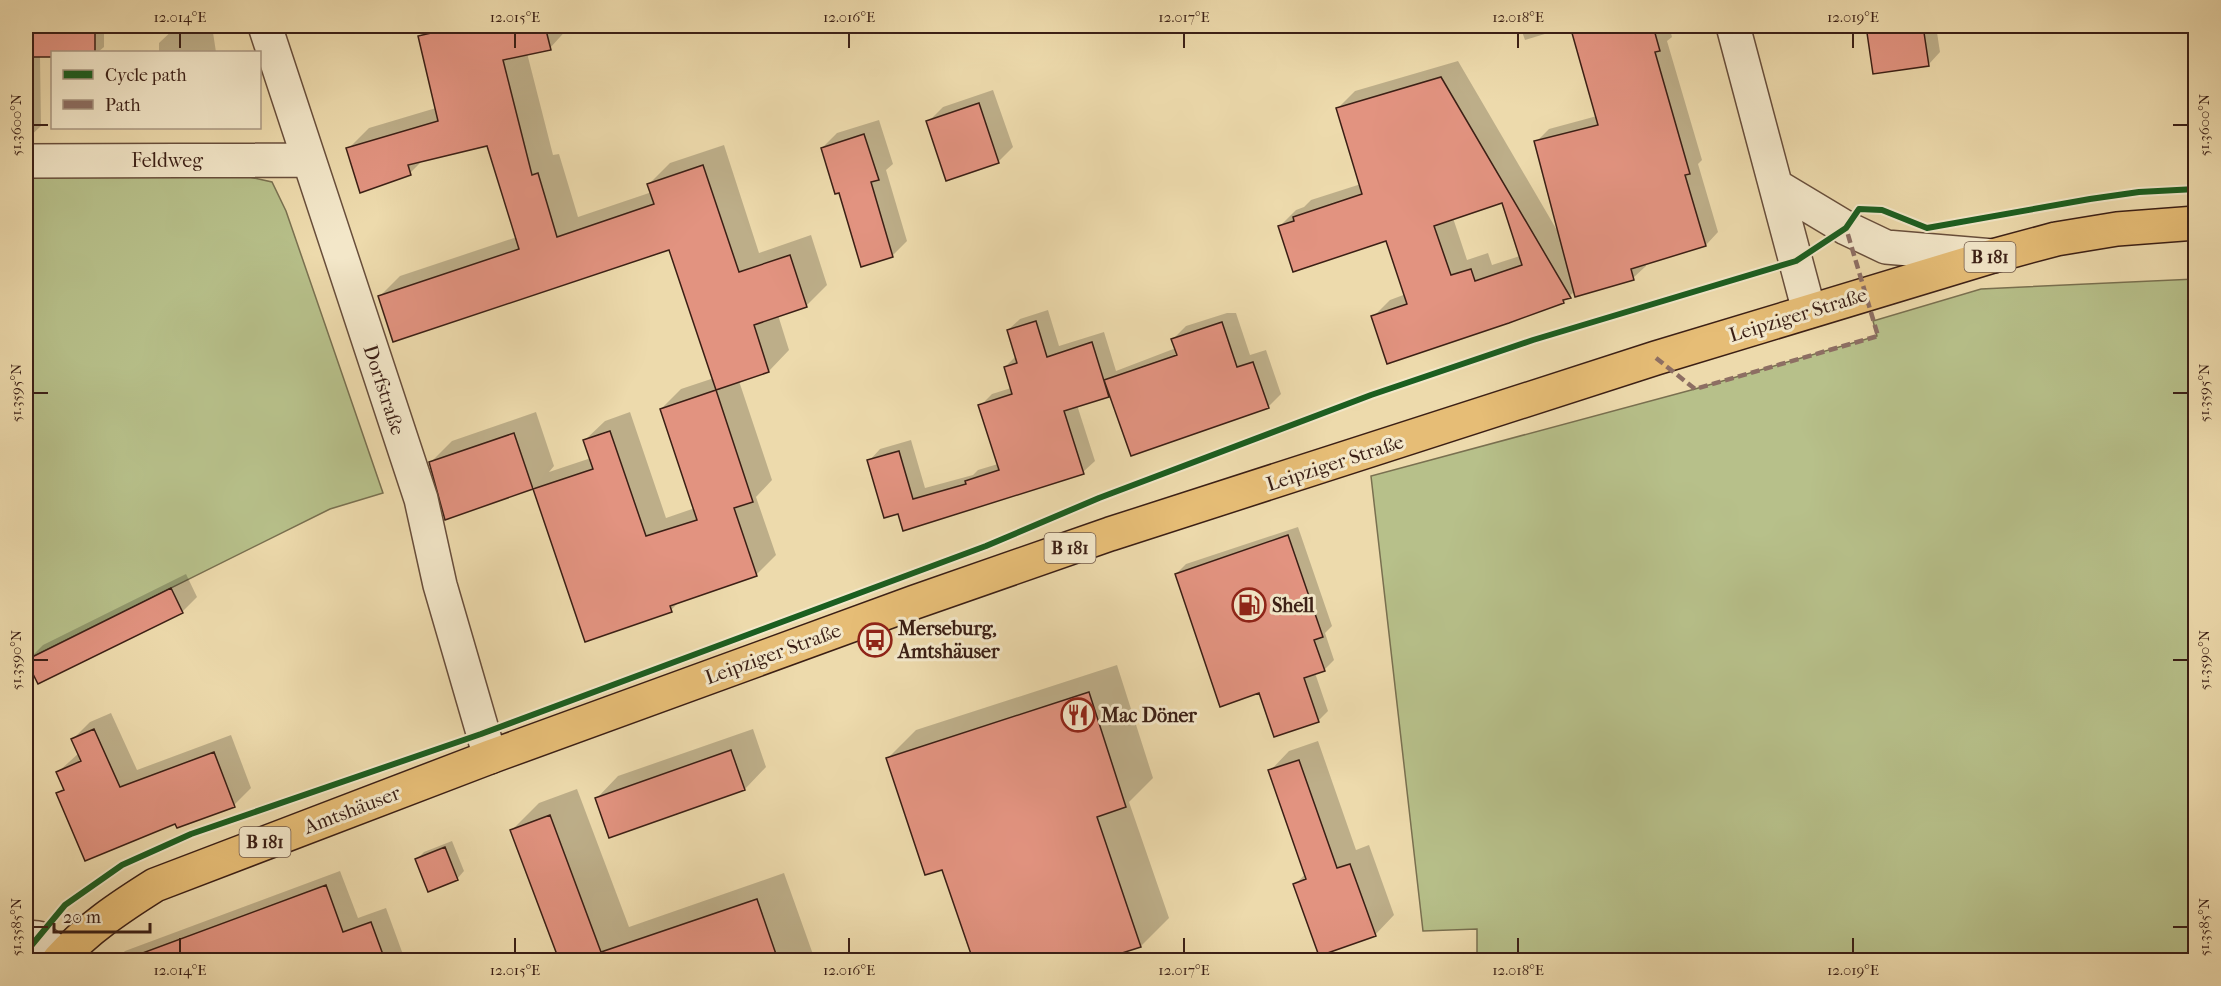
<svg xmlns="http://www.w3.org/2000/svg" width="2221" height="986" font-family="'IM FELL French Canon',serif">
	<style>
		.green { fill: #b7c08a; stroke: #797050; stroke-width: 1.5 }
		.shadow { fill: #0003; fill-rule: evenodd }
		.building { fill: #e29380; stroke: #3b1f15; stroke-width: 1.5; fill-rule: evenodd }
		.lines { fill: none; stroke-linecap: round; stroke-linejoin: round }
		.minor-casing { stroke: #684e3b; stroke-width: 36 }
		.major-casing { stroke: #3b1f15; stroke-width: 36 }
		.minor { stroke: #f3e7c9; stroke-width: 33 }
		.major { stroke: #e6bd76; stroke-width: 33 }
		.quiet { stroke: #8d6e63; stroke-width: 4.5; stroke-dasharray: 9 4.5; stroke-linecap: butt }
		.cycleway-casing { stroke: #f3e7c9; stroke-width: 10 }
		.cycleway { stroke: #1b5e20; stroke-width: 6 }
		.ticks { fill: none; stroke: #3b1f15; stroke-width: 2 }
		.labels { text-anchor: middle; dominant-baseline: central; stroke-width: 6; stroke-linejoin: round; paint-order: stroke }
		.shield { fill: #f3e7c9; stroke: #725b4b; stroke-width: 1.5 }
		.shield-label { font-size: 18px; font-weight: bold; fill: #3b1f15 }
		.street-label { font-size: 20px; fill: #3b1f15; stroke: #f3e7c9 }
		.poi-label { font-size: 20px; font-weight: bold; fill: #3b1f15; stroke: #f3e7c9; text-anchor: start }
		.neatline { fill: none; stroke: #3b1f15; stroke-width: 2 }
		.ticks-label { font-size: 15px; text-anchor: middle; fill: #3b1f15 }
	</style>
	<rect width="100%" height="100%" fill="#eddaac"/>
	<filter id="stains"><feTurbulence type="fractalNoise" baseFrequency=".00333" numOctaves="4"/><feColorMatrix values="0 0 0 0 .2 0 0 0 0 .09 0 0 0 0 .02 0 0 0 .5 -.17"/></filter>
	<radialGradient id="worn" r=".72"><stop offset=".6" stop-color="#630" stop-opacity="0"/><stop offset="1" stop-color="#630" stop-opacity=".3"/></radialGradient>
	<path class="green" d="M26,172L245,176L272,182L286,211L383,493L330,509L26,660Z
		M2195,279V960H1477V929L1423,931L1371,476L1695,389L1877,336L1873,321L1981,289Z"/>
	<path class="shadow" d="M31,26H104V47L98,52H52V56H40L41,126L26,140V58H31Z
		M177,26H212L216,52H159V43Z
		M430,26H570L550,48L527,53L553,155L559,154L578,217L652,192L649,184L670,163L724,145L759,253L811,235L827,285L806,306L778,315L789,350L769,371L739,381L772,480L756,497L776,555L756,575L681,600L671,610L586,640L534,487L446,518L430,463L452,441L536,412L554,466L549,472L591,458L585,440L605,421L630,412L666,518L695,508L661,409L681,389L714,378L670,248L379,297L400,276L517,237L488,144L423,160L410,173L348,149L369,128L436,108L420,36Z
		M1520,26H1571L1525,40Z
		M1572,26H1669L1672,37L1667,41L1702,160L1698,164L1718,232L1706,245L1645,263L1646,266L1633,278L1575,291L1563,302L1373,317L1390,300L1406,294L1387,239L1279,227L1296,210L1304,207L1311,200L1361,184L1338,108L1355,91L1458,61L1558,232L1536,142L1549,129L1597,116ZM1503,201L1520,256L1492,265L1488,253L1467,260L1453,218Z
		M1868,26H1936L1940,52L1929,64L1875,72Z
		M260,56H263L260,104Z
		M993,90L1013,147L998,162L928,122L943,107Z
		M879,120L893,164L886,170L907,241L892,256L840,191L822,148L837,133Z
		M1048,310L1059,346L1104,332L1116,371L1176,348L1173,339L1186,326L1227,313H1236L1250,355L1266,350L1281,394L1268,407L1110,393L1077,405L1095,461L1083,472L899,512L869,461L880,449L911,440L925,488L973,475L978,470L998,464L980,406L992,394L1011,388L1005,367L1016,356L1008,330L1020,319Z
		M1298,527L1332,626L1325,633L1334,660L1324,670L1315,673L1328,711L1319,720L1275,735L1260,691L1176,574L1186,564Z
		M186,574L197,597L182,612L28,660L43,645Z
		M1117,665L1153,778L1129,802L1169,918L1141,946L1095,960H975L943,868L888,758L916,730Z
		M111,713L137,770L231,735L251,788L234,805L176,822L58,793L64,787L58,772L79,753L73,739L90,722Z
		M753,729L766,767L745,789L597,798L618,776Z
		M1318,741L1356,850L1369,845L1394,915L1375,935L1295,885L1306,873L1270,771L1289,751Z
		M577,789L629,927L784,873L815,960H560L512,830L539,803Z
		M452,841L464,871L457,879L417,859L424,852Z
		M340,871L358,918L386,908L405,960H115L125,951Z"/>
	<path class="building" d="M26,26H95V52H52V57H26Z
		M462,26H545L551,50L503,60L532,175L538,173L557,237L654,204L647,184L703,165L739,272L790,255L807,307L754,325L769,372L716,390L669,250L393,342L378,296L519,249L487,146L408,165L411,175L360,193L346,148L438,121L418,36Z
		M1570,26H1653L1660,51L1655,52L1690,174L1685,175L1706,246L1631,269L1634,280L1575,297L1534,141L1598,125Z
		M1866,26H1923L1929,66L1873,74Z
		M1441,77L1571,298L1563,300L1564,303L1509,323L1387,364L1371,316L1407,304L1386,241L1293,272L1278,226L1294,221L1293,217L1362,194L1336,108ZM1502,203L1522,265L1475,281L1471,269L1451,275L1434,226Z
		M979,103L999,163L946,181L926,121Z
		M864,134L879,180L871,182L893,257L861,267L839,193L835,194L821,148Z
		M1036,321L1047,357L1092,342L1109,397L1064,411L1084,474L903,531L898,514L884,518L867,460L899,451L913,499L966,484L965,481L999,470L978,405L1012,394L1004,367L1017,363L1007,330Z
		M1222,322L1237,367L1253,362L1269,408L1131,456L1104,380L1177,355L1171,339Z
		M716,390L753,502L734,508L757,576L670,606L672,612L585,642L533,489L593,469L583,440L610,431L646,536L697,520L660,409Z
		M514,433L533,489L445,520L429,462Z
		M1288,535L1323,637L1314,640L1325,671L1304,678L1319,722L1274,737L1259,693L1220,707L1175,574Z
		M171,588L183,613L38,684L26,660Z
		M1089,692L1126,807L1097,817L1141,947L1100,960H973L942,870L925,875L886,758Z
		M94,729L120,787L214,752L235,807L177,828L175,824L85,861L56,793L64,790L56,772L81,761L71,739Z
		M731,750L745,790L609,838L595,798Z
		M1299,760L1337,868L1350,864L1376,936L1319,956L1293,884L1306,879L1268,770Z
		M550,815L601,952L757,899L778,960H559L510,830Z
		M445,847L458,880L428,892L415,859Z
		M326,885L343,932L371,922L385,960H129V958Z"/>
	<g class="lines">
		<defs>
			<path id="minor" d="M265,26L421,499L440,585L490,757
				M1733,26L1809,311
				M26,161L309,160
				M1776,186L1846,228L1886,247L1993,256
				M26,937L38,938L63,957"/>
			<path id="major" d="M59,960C87,929 120,907 155,885L490,757L915,602L1110,534L1656,358L1993,256L2056,239L2117,229L2196,223"/>
		</defs>
		<use href="#minor" class="minor-casing"/>
		<use href="#major" class="major-casing"/>
		<use href="#minor" class="minor"/>
		<use href="#major" class="major"/>
		<path class="quiet" d="M1656,358L1695,389L1878,336L1846,228"/>
		<defs>
			<path id="cycleway" d="M26,952L65,905L122,865L191,834L481,734L986,546L1099,498L1371,395L1533,340L1796,261L1846,228L1859,209L1882,210L1927,228L2090,199L2139,192L2196,189"/>
		</defs>
		<use href="#cycleway" class="cycleway-casing"/>
		<use href="#cycleway" class="cycleway"/>
	</g>
	<path class="ticks" d="M180,33V48M515,33V48M849,33V48M1184,33V48M1518,33V48M1853,33V48M33,125H48M2173,125H2188M33,393H48M2173,393H2188M33,660H48M2173,660H2188M33,927H48M2173,927H2188M180,938V953M515,938V953M849,938V953M1184,938V953M1518,938V953M1853,938V953"/>
	<defs>
		<symbol id="fuel-ring" viewBox="-11 -11 22 22"><circle r="9.5" fill="#f3e7c9" stroke="#8f2418" stroke-width="1.5"/><path d="M-5.5-6h7V0h2V4h1.3V-2.5L3-4.5l.8-.8L6-3V5H2.5V1h-1V6h-7ZM-4.2-4.7v3.2H.2V-4.7Z" fill="#8f2418"/></symbol>
		<symbol id="bus-ring" viewBox="-11 -11 22 22"><circle r="9.5" fill="#f3e7c9" stroke="#8f2418" stroke-width="1.5"/><path d="M-5-6H5V4H4V6H2V4H-2V6H-4V4H-5ZM-3.5-4V0h7V-4ZM-3.5 1.2v1.5H-2V1.2ZM2 1.2v1.5H3.5V1.2Z" fill="#8f2418"/></symbol>
		<symbol id="restaurant-ring" viewBox="-11 -11 22 22"><circle r="9.5" fill="#f3e7c9" stroke="#8f2418" stroke-width="1.5"/><path d="M-5-6h1v4h1v-4h1v4h1v-4h1v5L-1.5 .5V6h-2V.5L-5-1ZM5-6V6H3V1.5H1.5Q1.5-4 5-6Z" fill="#8f2418"/></symbol>
	</defs>
	<g fill-rule="evenodd">
		<use href="#fuel-ring" x="1230" y="586" width="38" height="38"/>
		<use href="#bus-ring" x="856" y="621" width="38" height="38"/>
		<use href="#restaurant-ring" x="1059" y="696" width="38" height="38"/>
	</g>
	<g class="labels">
		<g class="shield">
			<rect x="1964.5" y="242" width="51" height="30" rx="4.5"/>
			<rect x="1044.5" y="533" width="51" height="30" rx="4.5"/>
			<rect x="239.5" y="827" width="51" height="30" rx="4.5"/>
		</g>
		<g class="shield-label">
			<text x="1990" y="257">B 181</text>
			<text x="1070" y="548">B 181</text>
			<text x="265" y="842">B 181</text>
		</g>
		<g class="street-label">
			<text x="167" y="160">Feldweg</text>
			<text transform="translate(1798 315) rotate(-17)">Leipziger Straße</text>
			<text transform="translate(384 390) rotate(72)">Dorfstraße</text>
			<text transform="translate(1335 463) rotate(-18)">Leipziger Straße</text>
			<text transform="translate(773 654) rotate(-20)">Leipziger Straße</text>
			<text transform="translate(352 810) rotate(-21)">Amtshäuser</text>
		</g>
		<g class="poi-label">
			<text x="1272" y="605">Shell</text>
			<text x="898" y="628">Merseburg,<tspan x="898" dy="23">Amtshäuser</tspan></text>
			<text x="1101" y="715">Mac Döner</text>
		</g>
	</g>
	<rect width="2221" height="986" fill="none" stroke="#eddaac" stroke-width="66"/>
	<rect x="51" y="51" width="210" height="78" fill="#f3e7c9" stroke="#a99781" stroke-width="1.5"/>
	<rect x="63" y="70" width="30" height="9" fill="#1b5e20" stroke="#a99781" stroke-width="1.5"/>
	<text x="105" y="81" font-size="18" fill="#3b1f15">Cycle path</text>
	<rect x="63" y="100" width="30" height="9" fill="#8d6e63" stroke="#a99781" stroke-width="1.5"/>
	<text x="105" y="111" font-size="18" fill="#3b1f15">Path</text>
	<path d="M54 923v9h96v-9" fill="none" stroke="#3b1f15" stroke-width="3"/>
	<text x="63" y="923" font-size="18" fill="#3b1f15" stroke="#f3e7c9" stroke-width="4.5" paint-order="stroke">20 m</text>
	<rect x="33" y="33" width="2155" height="920" class="neatline"/>
	<g class="ticks-label">
		<text x="180" y="22">12.014°E</text>
		<text x="515" y="22">12.015°E</text>
		<text x="849" y="22">12.016°E</text>
		<text x="1184" y="22">12.017°E</text>
		<text x="1518" y="22">12.018°E</text>
		<text x="1853" y="22">12.019°E</text>
		<text transform="translate(16 125) rotate(-90)" y="5">51.3600°N</text>
		<text transform="translate(2204 125) rotate(-90)" y="5">51.3600°N</text>
		<text transform="translate(16 393) rotate(-90)" y="5">51.3595°N</text>
		<text transform="translate(2204 393) rotate(-90)" y="5">51.3595°N</text>
		<text transform="translate(16 660) rotate(-90)" y="5">51.3590°N</text>
		<text transform="translate(2204 660) rotate(-90)" y="5">51.3590°N</text>
		<text transform="translate(16 927) rotate(-90)" y="5">51.3585°N</text>
		<text transform="translate(2204 927) rotate(-90)" y="5">51.3585°N</text>
		<text x="180" y="975">12.014°E</text>
		<text x="515" y="975">12.015°E</text>
		<text x="849" y="975">12.016°E</text>
		<text x="1184" y="975">12.017°E</text>
		<text x="1518" y="975">12.018°E</text>
		<text x="1853" y="975">12.019°E</text>
	</g>
	<rect width="100%" height="100%" filter="url(#stains)"/>
	<rect width="100%" height="100%" fill="url(#worn)"/>
</svg>
